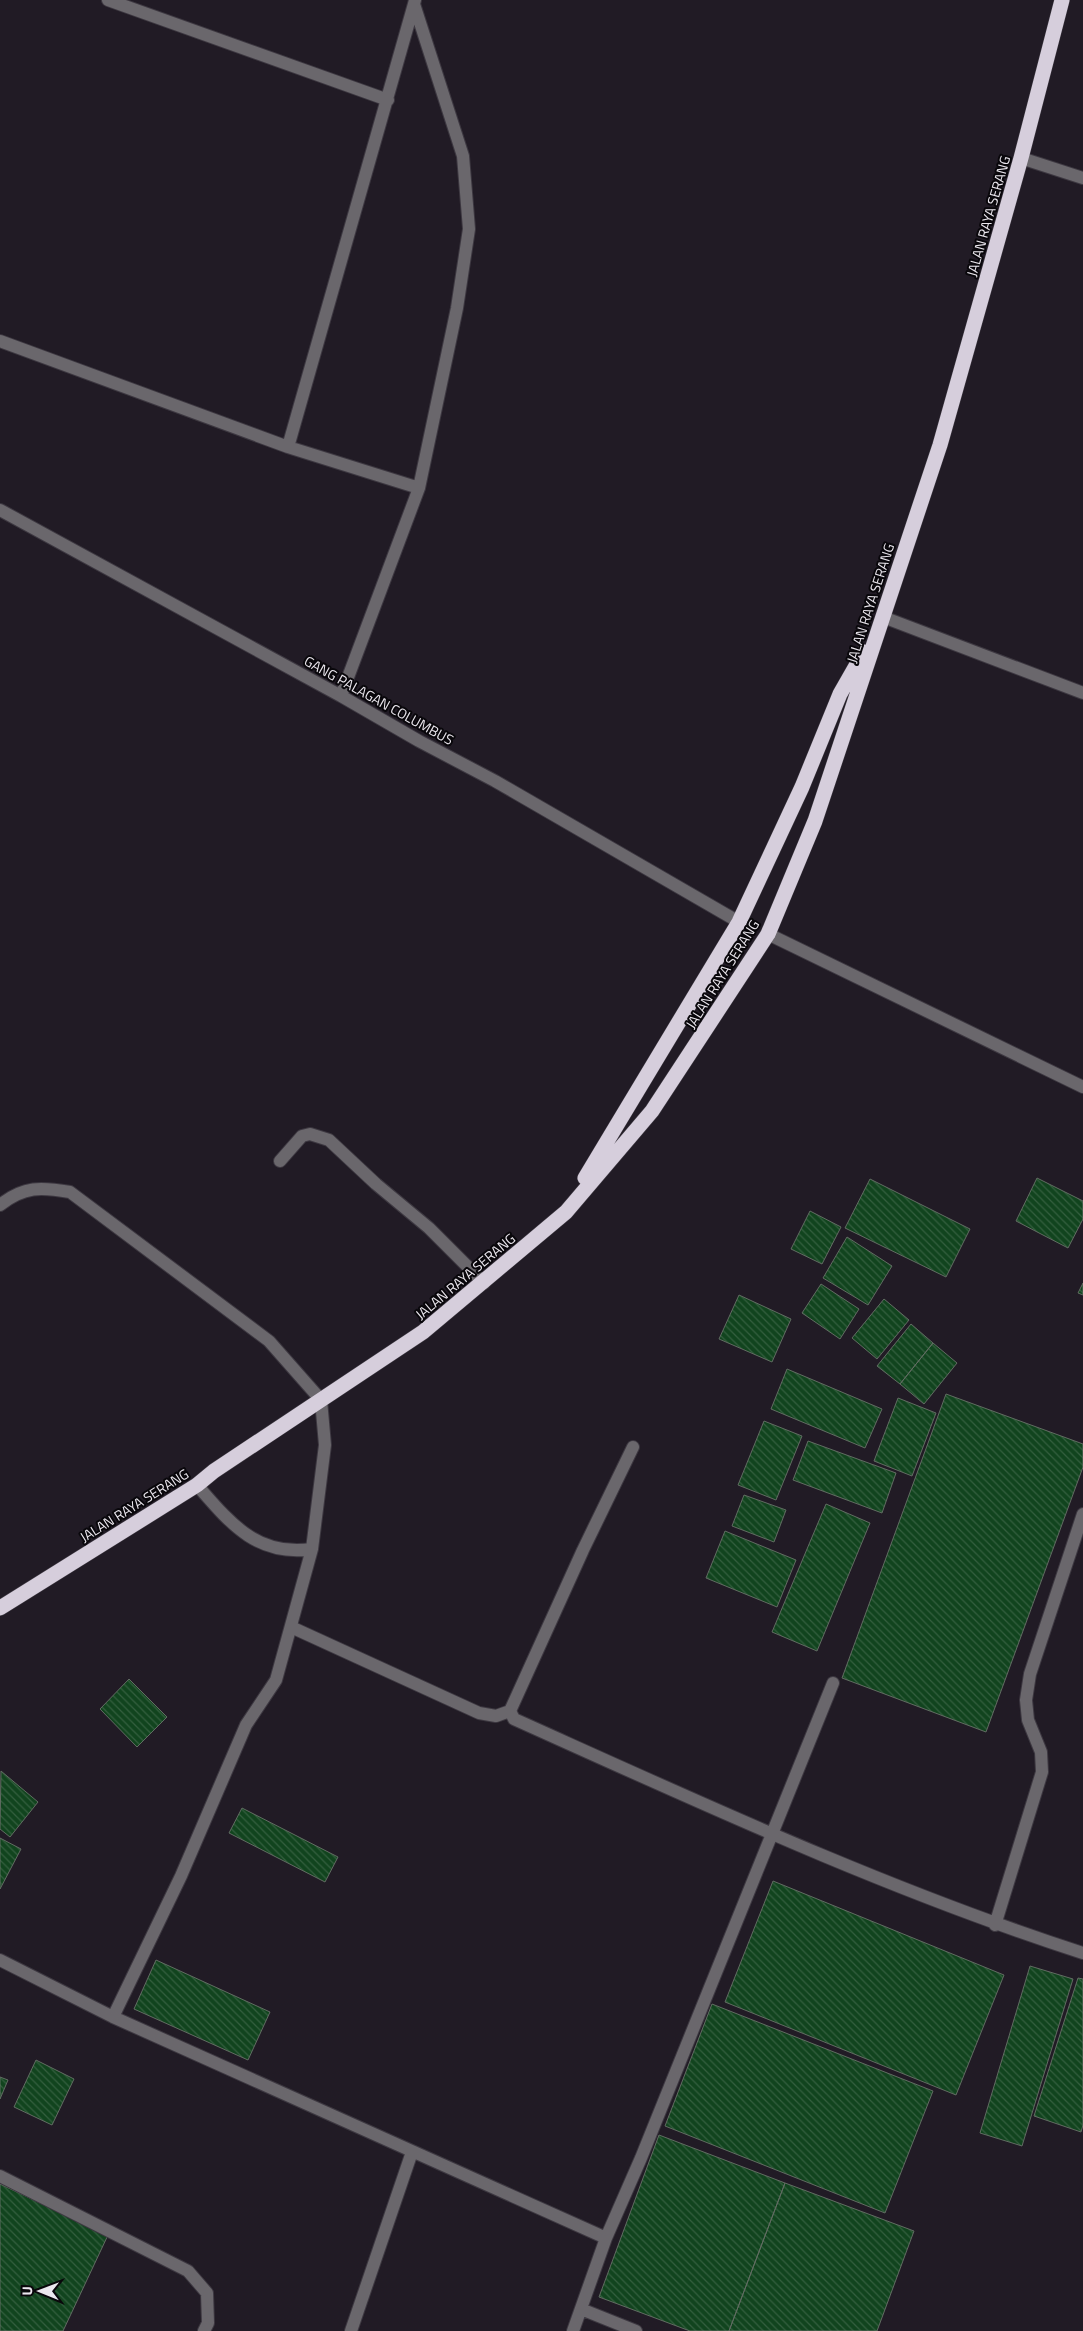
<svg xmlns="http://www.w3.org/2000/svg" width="1083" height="2331" font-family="'Titillium Web',sans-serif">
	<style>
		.building { fill: url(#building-back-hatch); stroke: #616c62 }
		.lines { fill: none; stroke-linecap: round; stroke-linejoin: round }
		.minor-casing { stroke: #3d3841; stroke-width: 14 }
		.highway-casing { stroke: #3d3841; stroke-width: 16 }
		.minor { stroke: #6a676c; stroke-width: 12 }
		.highway { stroke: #d6cedc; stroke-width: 15 }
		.labels { text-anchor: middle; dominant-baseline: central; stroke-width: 4; stroke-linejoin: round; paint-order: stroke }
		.street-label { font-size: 14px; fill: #ece8ef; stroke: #09070b }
	</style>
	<defs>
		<pattern id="building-back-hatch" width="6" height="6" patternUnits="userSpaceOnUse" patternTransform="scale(1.25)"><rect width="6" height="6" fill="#11441e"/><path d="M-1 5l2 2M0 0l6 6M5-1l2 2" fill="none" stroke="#345f3f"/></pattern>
	</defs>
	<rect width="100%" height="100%" fill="#211b25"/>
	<path class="building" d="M1037,1178L1083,1201V1219L1068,1248L1016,1221Z
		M870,1179L970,1229L946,1277L845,1228Z
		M810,1211L841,1227L822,1264L791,1249Z
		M847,1237L892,1266L868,1305L823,1278Z
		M1083,1283V1295L1078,1293Z
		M821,1284L859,1309L840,1339L802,1313Z
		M739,1295L791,1319L772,1362L719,1339Z
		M884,1299L909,1320L877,1359L852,1338Z
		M911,1324L933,1343L900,1384L877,1366Z
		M933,1343L957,1363L924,1404L900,1384Z
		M787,1369L882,1409L865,1448L771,1409Z
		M946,1394L1083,1444V1467L986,1732L842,1678Z
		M898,1398L936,1413L912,1476L874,1461Z
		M764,1421L802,1436L776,1500L738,1485Z
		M808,1441L896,1473L882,1513L793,1480Z
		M744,1495L786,1510L774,1542L732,1526Z
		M826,1504L870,1523L817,1651L772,1632Z
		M725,1531L796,1560L777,1607L706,1578Z
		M129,1679L167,1717L137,1747L100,1709Z
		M1,1771L38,1802L10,1837L0,1829Z
		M242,1808L338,1857L325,1882L229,1833Z
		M0,1838L21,1849L0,1889Z
		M773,1881L1004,1975L956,2095L725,2002Z
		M156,1960L270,2012L248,2060L134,2009Z
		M1030,1966L1073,1979L1022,2146L980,2133Z
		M1078,1978L1083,1979V2125L1081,2132L1034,2116Z
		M712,2004L933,2091L885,2213L665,2126Z
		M36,2060L74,2079L52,2125L14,2107Z
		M0,2077L8,2080L0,2099Z
		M659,2135L785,2183L729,2331H690L599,2297Z
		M785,2183L914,2231L877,2331H729Z
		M0,2184L108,2235L63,2331H0Z"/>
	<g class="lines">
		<defs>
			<path id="minor" d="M108,0L388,100
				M1021,158L1083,178
				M0,341L288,447L419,488
				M288,447L414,4
				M0,510L341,696L419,741L495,781L739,922
				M883,617L1083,693
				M341,696L419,488L457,308L469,229L463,156L414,4L415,0
				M768,934L1083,1087
				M280,1161L302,1136L310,1134L329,1140L376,1184L429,1228L484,1283
				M0,1205C24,1186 41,1187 70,1192L269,1341L321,1400L325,1445L312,1549L276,1680L246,1725L181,1876L113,2017
				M633,1447L583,1550L510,1711L514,1719C701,1803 888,1890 1083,1953
				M197,1485C230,1523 257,1557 312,1549
				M291,1627L479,1713L496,1716L510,1711
				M995,1925L1042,1772L1041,1752L1028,1720L1026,1700L1030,1674L1083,1514
				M0,1960L113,2017L606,2238L641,2158L833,1683
				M0,2176L188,2271L207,2293L208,2323L204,2331
				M581,2309L636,2331
				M351,2331L412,2152
				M573,2331L606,2238"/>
			<path id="highway" d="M585,1178L739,922L802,787L840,694L864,652
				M0,1608L197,1485L214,1471L423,1332L566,1212L652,1111L768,934L815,821L940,445L1021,158L1062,0"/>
		</defs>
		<use href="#minor" class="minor-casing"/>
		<use href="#highway" class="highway-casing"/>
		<use href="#minor" class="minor"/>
		<use href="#highway" class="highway"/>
	</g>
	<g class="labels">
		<g class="street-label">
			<text transform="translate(988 216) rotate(-74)">JALAN RAYA SERANG</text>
			<text transform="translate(870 603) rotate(-72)">JALAN RAYA SERANG</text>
			<text transform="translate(379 700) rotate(29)">GANG PALAGAN COLUMBUS</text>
			<text transform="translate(722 974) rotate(-58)">JALAN RAYA SERANG</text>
			<text transform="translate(465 1276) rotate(-40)">JALAN RAYA SERANG</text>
			<text transform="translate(134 1505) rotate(-32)">JALAN RAYA SERANG</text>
		</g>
	</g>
	<g transform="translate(40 2291) rotate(271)" stroke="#09070b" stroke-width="4" paint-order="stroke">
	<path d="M0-4L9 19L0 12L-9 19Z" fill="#ece8ef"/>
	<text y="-8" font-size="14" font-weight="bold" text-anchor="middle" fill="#ece8ef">U</text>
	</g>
</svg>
